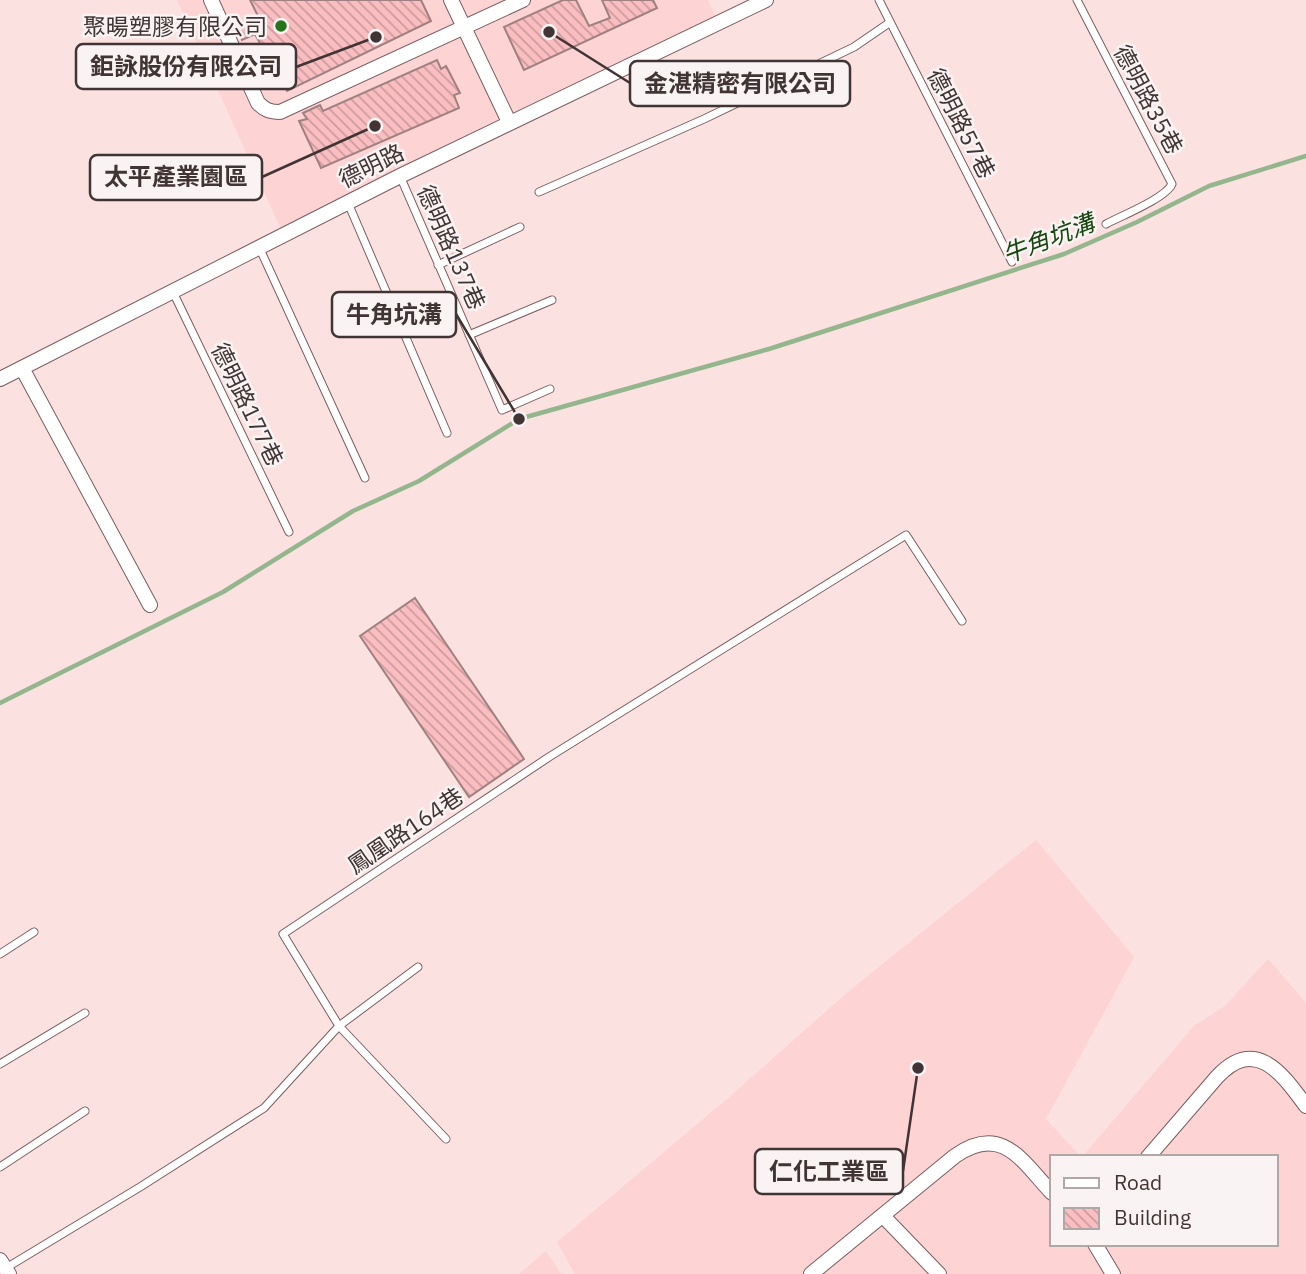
<svg xmlns="http://www.w3.org/2000/svg" width="1306" height="1274" font-family="'IBM Plex Sans','Noto Sans TC',sans-serif">
	<style>
		.built { fill: #fdd3d4 }
		.lines { fill: none; stroke-linecap: round; stroke-linejoin: round }
		.stream { stroke: #93b68d; stroke-width: 4.5 }
		.building { fill: url(#building-back-hatch); stroke: #a08182; stroke-width: 2 }
		.service-casing { stroke: #7a5d5e; stroke-width: 9 }
		.minor-casing { stroke: #7a5d5e; stroke-width: 16 }
		.service { stroke: #fff; stroke-width: 7 }
		.minor { stroke: #fff; stroke-width: 14 }
		.poi-dot { fill: #26741b; stroke: #faf3f3; stroke-width: 2.5 }
		.labels { text-anchor: middle; dominant-baseline: central; stroke-width: 5; stroke-linejoin: round; paint-order: stroke }
		.poi-label { font-size: 23px; fill: #413435; stroke: #faf3f3; text-anchor: end }
		.street-label { font-size: 23px; fill: #413435; stroke: #faf3f3 }
		.water-label { font-size: 24px; font-style: italic; fill: #174710; stroke: #faf3f3 }
		.leader { fill: none; stroke: #413435; stroke-width: 2.5 }
		.callout-dot { fill: #413435; stroke: #faf3f3; stroke-width: 2.5 }
		.callout { fill: #faf3f3; stroke: #413435; stroke-width: 2.5 }
		.callout-label { font-size: 24px; text-anchor: middle; font-weight: bold; fill: #413435 }
	</style>
	<defs>
		<pattern id="building-back-hatch" width="6" height="6" patternUnits="userSpaceOnUse" patternTransform="scale(1.75)"><rect width="6" height="6" fill="#fabec1"/><path d="M-1 5l2 2M0 0l6 6M5-1l2 2" fill="none" stroke="#cc9b9e"/></pattern>
	</defs>
	<rect width="100%" height="100%" fill="#fce1e1"/>
	<path class="built" d="M177,0H708L720,27L284,236Z
		M1036,840L1134,957L1046,1119L1081,1157H1052V1244H1276V1157H1082L1194,1026L1225,1006L1268,959L1306,1003V1274H575L557,1242L727,1099L848,992Z
		M546,1251L561,1274H519Z"/>
	<g class="lines">
		<path class="stream" d="M0,703L223,592L353,511L419,481L519,419L769,349L1064,254L1137,222L1209,186L1306,156"/>
	</g>
	<path class="building" d="M250,0H421L431,21L287,91L265,46L262,47L255,34L242,40L237,28L259,18Z
		M563,0H576L589,26L610,18L602,0H653L657,8L524,70L504,27Z
		M437,60L441,69L446,66L460,93L454,95L459,108L321,168L299,121L307,119L303,113L320,105L323,111Z
		M415,598L524,759L469,797L360,636Z"/>
	<g class="lines">
		<defs>
			<path id="service" d="M879,0L1012,262
				M1077,0L1172,184C1166,198 1121,216 1106,224
				M400,176L502,410L550,389
				M539,192L704,119L854,47L889,23
				M348,203L447,433
				M259,247L365,478
				M438,265L520,227
				M173,292L289,532
				M469,335L552,300
				M0,954L34,932
				M418,967L339,1026L446,1139
				M0,1064L85,1013
				M0,1167L85,1111
				M6,1268L140,1187L264,1108L339,1026L283,934L549,757L906,535L962,621"/>
			<path id="minor" d="M211,0L258,103C265,110 270,112 280,112L523,0
				M451,0L509,122
				M22,368L150,605
				M0,379L400,176L766,0
				M1148,1157L1217,1077C1256,1035 1283,1075 1306,1106
				M883,1216L939,1274
				M1095,1244L1113,1274
				M0,1260L9,1274
				M811,1274L955,1156C1002,1123 1022,1161 1052,1193"/>
		</defs>
		<use href="#service" class="service-casing"/>
		<use href="#minor" class="minor-casing"/>
		<use href="#service" class="service"/>
		<use href="#minor" class="minor"/>
	</g>
	<circle class="poi-dot" cx="281" cy="26" r="7"/>
	<g class="labels">
		<g class="poi-label">
			<text x="267" y="26">聚暘塑膠有限公司</text>
		</g>
		<g class="street-label">
			<text transform="translate(1149 99) rotate(62)">德明路35巷</text>
			<text transform="translate(962 123) rotate(63)">德明路57巷</text>
			<text transform="translate(371 165) rotate(-26)">德明路</text>
			<text transform="translate(452 247) rotate(66)">德明路137巷</text>
			<text transform="translate(248 404) rotate(64)">德明路177巷</text>
			<text transform="translate(405 830) rotate(-34)">鳳凰路164巷</text>
		</g>
		<g class="water-label">
			<text transform="translate(1048 238) rotate(-21)">牛角坑溝</text>
		</g>
	</g>
	<path class="leader" d="M376 37L296 67M549 32L630 83M375 126L262 177M519 419L456 314M918 1068L903 1171"/>
	<g class="callout-dot">
		<circle cx="376" cy="37" r="7"/>
		<circle cx="549" cy="32" r="7"/>
		<circle cx="375" cy="126" r="7"/>
		<circle cx="519" cy="419" r="7"/>
		<circle cx="918" cy="1068" r="7"/>
	</g>
	<g class="callout">
		<rect x="76" y="44" width="220" height="45" rx="7"/>
		<rect x="630" y="61" width="220" height="45" rx="7"/>
		<rect x="90" y="155" width="172" height="45" rx="7"/>
		<rect x="332" y="292" width="124" height="45" rx="7"/>
		<rect x="755" y="1149" width="148" height="45" rx="7"/>
	</g>
	<g class="callout-label">
		<text x="186" y="75">鉅詠股份有限公司</text>
		<text x="740" y="92">金湛精密有限公司</text>
		<text x="176" y="185">太平產業園區</text>
		<text x="394" y="323">牛角坑溝</text>
		<text x="829" y="1180">仁化工業區</text>
	</g>
	<rect x="1050" y="1155" width="228" height="91" fill="#faf3f3" stroke="#b0a7a7" stroke-width="2"/>
	<rect x="1064" y="1178" width="35" height="10" fill="#ffffff" stroke="#b0a7a7" stroke-width="2"/>
	<text x="1114" y="1190" font-size="21" fill="#413435">Road</text>
	<rect x="1064" y="1208" width="35" height="21" fill="url(#building-back-hatch)" stroke="#b0a7a7" stroke-width="2"/>
	<text x="1114" y="1225" font-size="21" fill="#413435">Building</text>
</svg>
